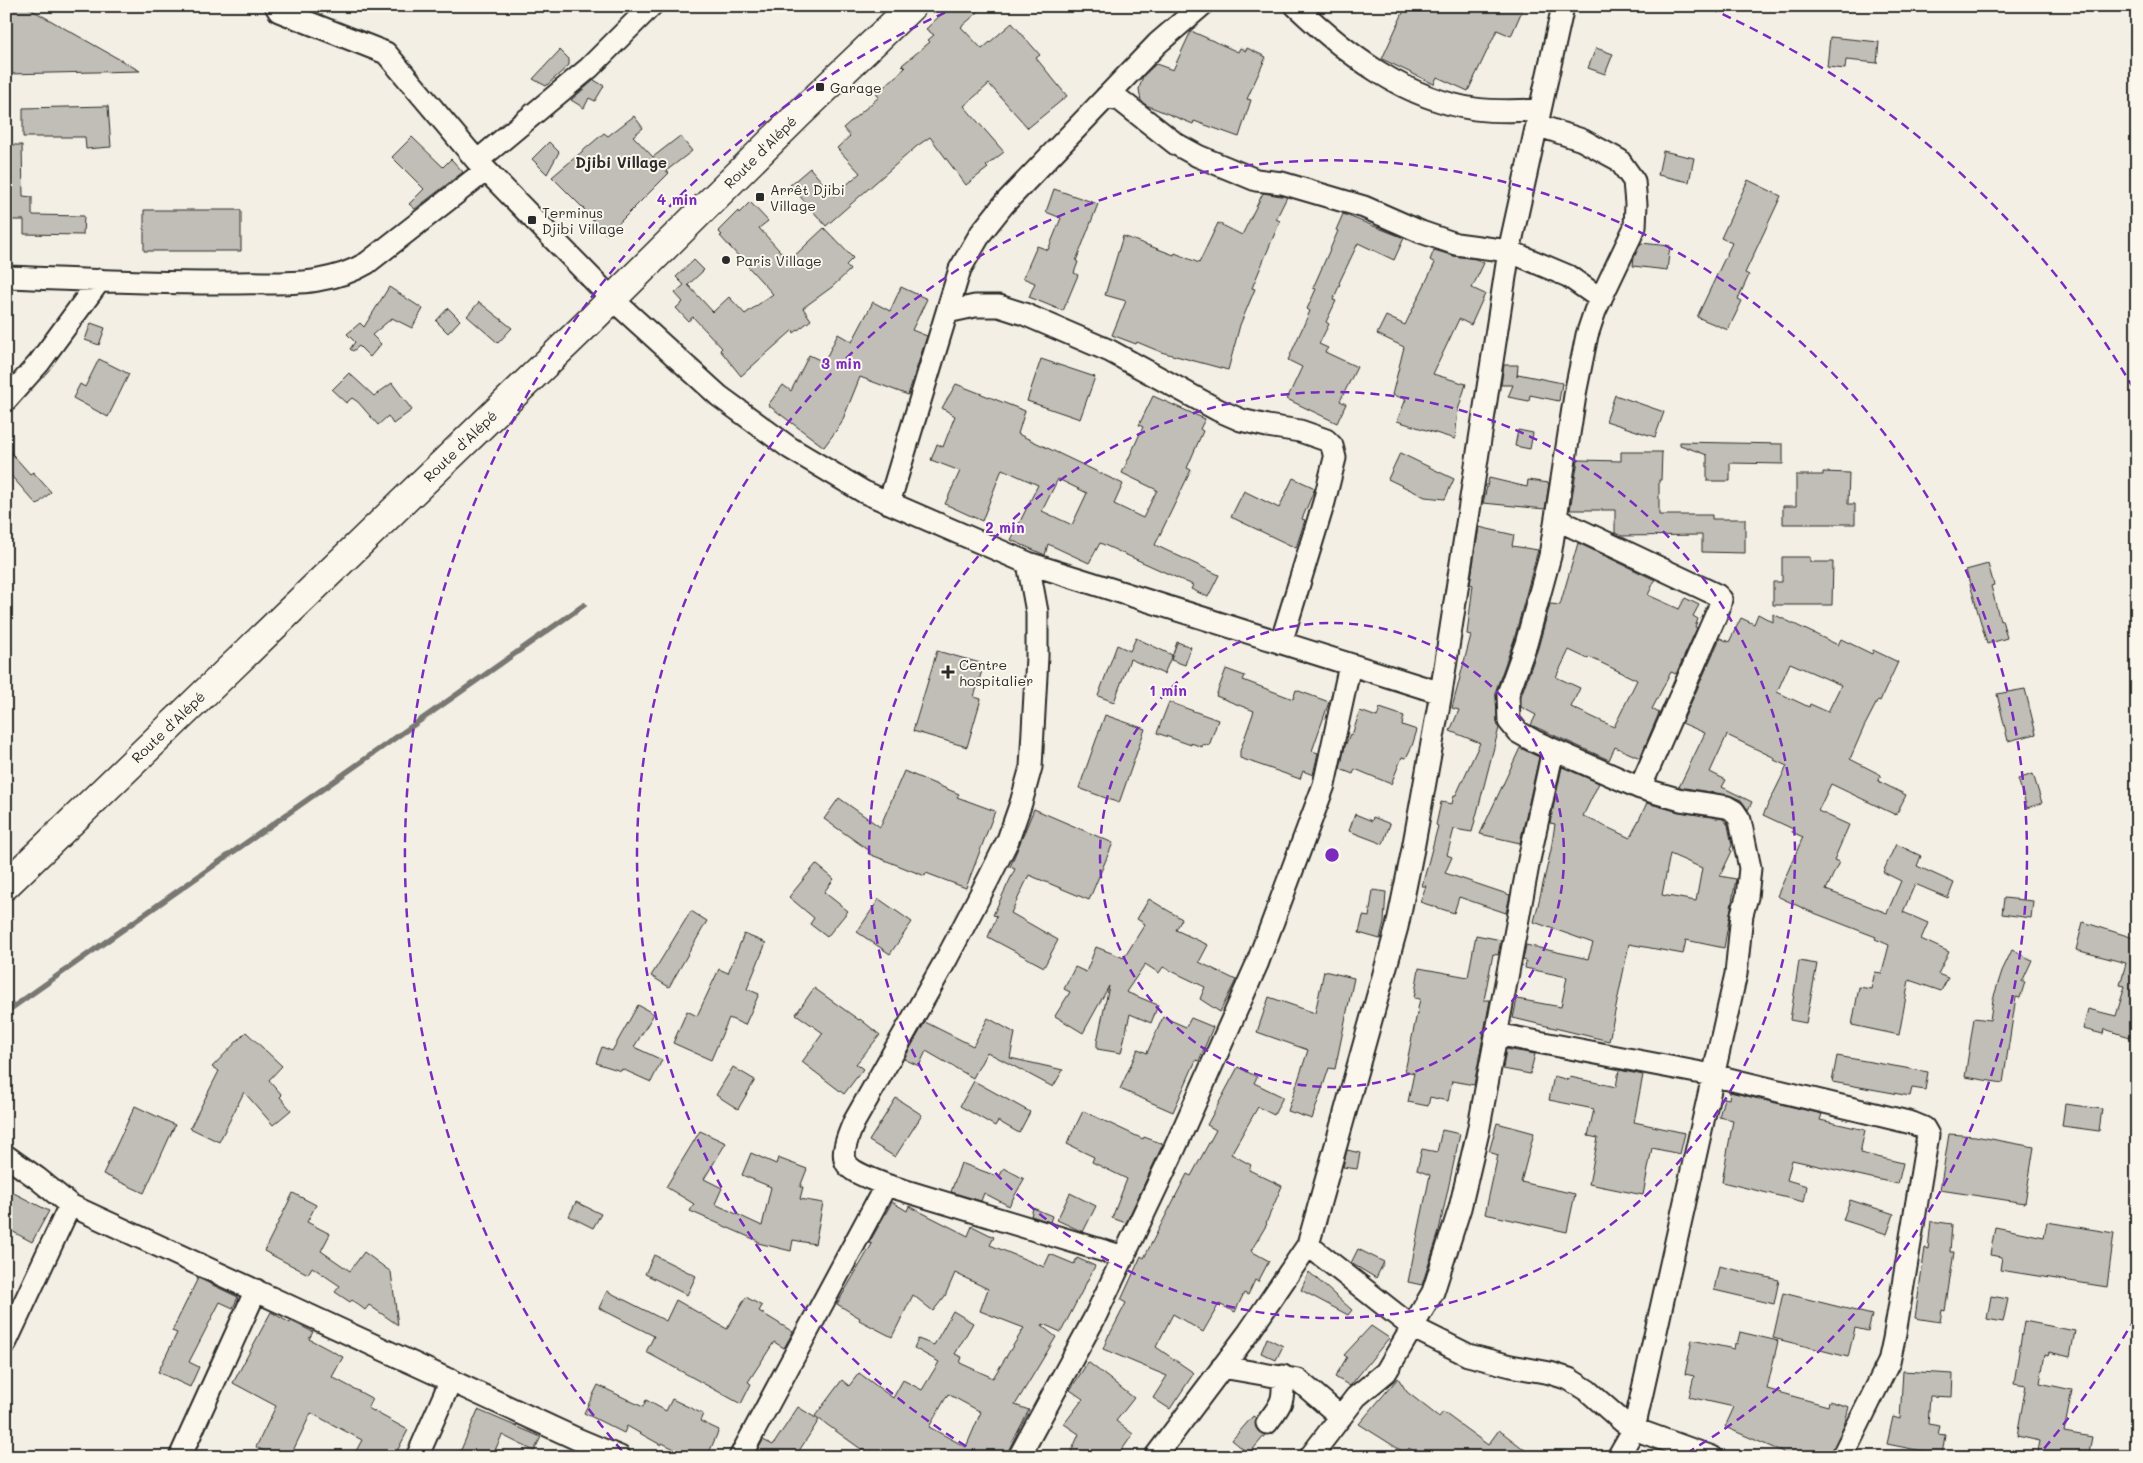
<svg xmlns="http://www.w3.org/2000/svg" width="2143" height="1463" font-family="Mali,sans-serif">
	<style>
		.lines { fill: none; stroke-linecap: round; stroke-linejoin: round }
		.stream { stroke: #787772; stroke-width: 5.5 }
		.building { fill: #c0beb6; stroke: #2b2b2b; fill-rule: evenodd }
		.minor-casing { stroke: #2b2b2b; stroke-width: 25 }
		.secondary-casing { stroke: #2b2b2b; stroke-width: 31 }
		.minor { stroke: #fbf7ec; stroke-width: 21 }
		.secondary { stroke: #fbf7ec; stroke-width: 28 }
		.ring { fill: none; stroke: #7b2cbf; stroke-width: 2.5; stroke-dasharray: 9 6 }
		.poi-dot { fill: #2b2b2b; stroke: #fbf7ec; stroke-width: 2 }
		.labels { text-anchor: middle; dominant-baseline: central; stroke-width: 4; stroke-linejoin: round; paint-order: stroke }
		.poi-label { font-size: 14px; fill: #2b2b2b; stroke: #fbf7ec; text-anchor: start }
		.street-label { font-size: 14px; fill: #2b2b2b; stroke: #fbf7ec }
		.neighbourhood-label { font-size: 15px; font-weight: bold; fill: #2b2b2b; stroke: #fbf7ec }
		.centre { fill: #7b2cbf; stroke: #fbf7ec; stroke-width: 2.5 }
		.ring-label { font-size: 15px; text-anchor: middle; font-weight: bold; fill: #7b2cbf; stroke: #fbf7ec; stroke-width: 4; stroke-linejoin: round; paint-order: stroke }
	</style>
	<rect width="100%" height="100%" fill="#f3efe4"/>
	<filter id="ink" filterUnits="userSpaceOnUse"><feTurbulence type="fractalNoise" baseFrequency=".02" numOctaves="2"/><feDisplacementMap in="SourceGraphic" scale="10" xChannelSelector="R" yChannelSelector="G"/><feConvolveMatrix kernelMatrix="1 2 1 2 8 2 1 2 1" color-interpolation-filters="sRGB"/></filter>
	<g filter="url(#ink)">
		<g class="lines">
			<path class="stream" d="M6,1012L584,605"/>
		</g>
		<path class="building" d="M6,6H25L140,71L6,74Z
			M950,6H985L961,27L982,49L1012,23L1040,55L1036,58L1067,96L1028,128L989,84L964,106L1004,152L986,166L988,168L966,185L930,137L917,146L826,226L790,185L810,168L834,196L860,173L837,148L850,136L843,128L879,97L876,94L905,68L902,65L930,42L928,40L934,35L926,29Z
			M1406,6H1524L1511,36L1497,30L1468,91L1437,77L1434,84L1382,59Z
			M1191,31L1238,52L1240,48L1246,51L1247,48L1266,57L1247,99L1251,100L1239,137L1194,121L1193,124L1146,105L1141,101L1139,89L1143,76L1156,64L1173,70Z
			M1830,37L1879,42L1877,63L1846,60L1845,69L1827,67Z
			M1596,48L1613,54L1605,74L1588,68Z
			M560,50L569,59V65L546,86L533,79Z
			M594,80L604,86L595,101L589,98L584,108L571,100Z
			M108,106L111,147L86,149L85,137H23V108Z
			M634,116L643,128L633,136L653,157L680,136L692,151L666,171L669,173L607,235L592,220L594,219L552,177L604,133L608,136Z
			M412,137L443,167L451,159L463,172L415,209L409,204L424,189L392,157Z
			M549,142L559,152L547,174L532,159Z
			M6,145H22L23,196L32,197V215L84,216L83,235L24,234V220H6Z
			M1663,151L1694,158L1689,182L1658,175Z
			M1748,180L1781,196L1745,273L1749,275L1738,299L1742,301L1728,330L1697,317L1732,243L1721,238Z
			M1054,189L1098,204L1076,261L1078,262L1074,273L1078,275L1063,311L1029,297L1035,283L1023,278L1037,246L1048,250L1061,218L1046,212Z
			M1263,193L1287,197L1276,219L1280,221L1252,288L1255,289L1240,325L1228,370L1161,352L1137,342L1136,344L1112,335L1126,301L1105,295L1123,236L1174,255L1175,253L1199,263L1218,223L1242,235Z
			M750,202L768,221L759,228L789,261L824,228L853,258L846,265L850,270L832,287L803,308L811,320L794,333L793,330L741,376L720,350L722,348L693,317L688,321L676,308L683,302L675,293L684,285L676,277L694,260L704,270L688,285L713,312L729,297L745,314L773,294L720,236L722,235L718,231L738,211L739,213Z
			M144,210H241V251H144Z
			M1343,214L1404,238L1394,260L1358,243L1339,283L1340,284L1333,300L1336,301L1326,322L1329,324L1319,344L1328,348L1325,352L1357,367L1340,401L1346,404L1337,423L1287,399L1302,367L1288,360L1310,311L1307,309L1316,289L1313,288L1338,231L1336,230Z
			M1641,243L1670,246L1667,270L1633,266L1634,257Z
			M1434,250L1454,256L1476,259L1484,263L1472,288L1485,294L1471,325L1459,319L1433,374L1466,384L1458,410L1455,439L1397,421L1406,399L1392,395L1404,347L1377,334L1386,316L1405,325L1435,263L1430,260Z
			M389,287L423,309L412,328L392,318L372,335L381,344L370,357L359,346L353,351L350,349L355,342L347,334L360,323L364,327Z
			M901,287L927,299L912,330L927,336L908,395L860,377L841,424L824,447L768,405L783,385L791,391L809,355L824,362L838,334L852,342L873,302L890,311Z
			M479,302L512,328L498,343L467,316Z
			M448,308L460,320L448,333L436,321Z
			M91,323L105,328L99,345L85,340Z
			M99,359L129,374L108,417L73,398L80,384L85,387Z
			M1041,359L1095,377L1080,419L1027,401Z
			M1504,365H1518L1517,377L1518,374L1562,383L1559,401L1530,395L1529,401L1508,397L1513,385H1501Z
			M349,373L374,396L392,383L412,410L393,424L388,416L378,425L358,402L352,398L346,403L332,390Z
			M956,384L1025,411L1018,434L1123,484L1114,504L1143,518L1157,490L1122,473L1143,427L1139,425L1153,396L1205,419L1200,429L1203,431L1187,468L1191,470L1155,545L1219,575L1208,597L1191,589L1193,585L1100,543L1089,563L1048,544L1045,555L1011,540L1038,485L1002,469L982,521L945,504L960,471L931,460L937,444L943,447L955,416L942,408ZM1058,479L1087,493L1072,525L1042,511Z
			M1615,395L1664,412L1655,437L1606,421Z
			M1518,430L1533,433L1530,449L1515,446Z
			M1680,442L1783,444V464L1730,463V481H1707V455L1680,445Z
			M6,447L30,474L33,472L51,492L37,505L6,470Z
			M1621,452H1662L1661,480H1659V515H1712V519H1745V553L1702,552V535L1621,536L1615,533V510H1570L1578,460L1621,461Z
			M1400,453L1454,479L1445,499L1425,497L1388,479Z
			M1823,472L1849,473L1848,504H1855V524H1783V506H1796V475H1823Z
			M1293,478L1315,488L1302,519L1305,520L1296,548L1231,517L1244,491L1279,508Z
			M1489,478L1527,487L1528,480L1549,483L1545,509L1483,503Z
			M1479,527L1514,535L1512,546L1538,550L1514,640L1496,690L1497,721L1499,728L1472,832L1454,829L1447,855L1452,857L1445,873L1510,895L1506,913L1459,897L1454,913L1420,902L1426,886H1422L1438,826L1436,825L1441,802L1452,804L1454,795H1456L1480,743L1450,731L1459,710L1452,708L1471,635L1467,634L1473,585L1470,584Z
			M1578,543L1655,580L1648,595L1679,609L1685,598L1699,605L1693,616L1698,619L1695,627L1697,628L1676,674L1671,672L1652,709L1659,713L1640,758L1615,747L1609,760L1531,725L1536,715L1521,707V696L1538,648L1550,604L1560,605ZM1569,650L1588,659L1589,657L1637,680L1614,727L1571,707L1580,688L1556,677Z
			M1782,557H1810V562H1833L1832,605H1773V582H1782Z
			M1988,564L1994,585L1991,586L2000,621L2002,620L2007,638L1987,644L1966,570Z
			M1758,614L1773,622V614L1838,645L1841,639L1872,654L1873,650L1898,662L1880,701L1878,700L1864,727L1850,759L1881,775L1878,781L1906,795L1896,815L1831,784L1818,811L1849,825L1834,860L1839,862L1826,890L1887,913L1901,881L1883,872L1896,844L1921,856L1917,866L1954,883L1948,898L1915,884L1903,912L1928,923L1921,939L1949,952L1938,974L1948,978L1941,991L1909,980L1899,1035L1852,1025L1859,987L1871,989L1875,972L1882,973L1889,945L1875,939L1876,937L1809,911L1777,896L1803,837L1792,832L1793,829L1763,815L1787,766L1774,760L1775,758L1727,735L1710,772L1726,780L1722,787L1752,802L1748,810L1741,800L1729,795L1679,787L1705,733L1682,723L1720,638L1729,642L1741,618L1754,624ZM1790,663L1841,685L1828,712L1810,704L1809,707L1777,692Z
			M1136,638L1172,655L1164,674L1130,659L1114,702L1098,696L1117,645L1130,651Z
			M1177,642L1191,647L1185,665L1171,660Z
			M937,651L984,664L974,697L981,699L967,747L913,731Z
			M1226,669L1245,676L1243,680L1293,699L1296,690L1329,702L1312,751L1318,753L1313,775L1303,771L1300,779L1240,758V751L1254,711L1216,696Z
			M2025,689L2036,734L2008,741L1997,694Z
			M1169,702L1218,720L1209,746L1203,744L1202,747L1191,743V745L1157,733Z
			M1380,708L1404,716L1402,725L1417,730L1412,746L1406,758L1402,757L1391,784L1355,769L1353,774L1340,769L1345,746L1350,734L1352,735L1360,711L1377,717Z
			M1105,715L1145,729L1119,803L1079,788Z
			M1520,748L1539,757L1520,843L1480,834Z
			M1562,767L1599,783L1583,816L1630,838L1647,803L1679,812L1723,819L1728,825L1732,845L1730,850L1732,851L1720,876L1736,879L1724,948L1686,940L1683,954L1629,944L1609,1041L1513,1018L1517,999L1561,1007L1567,977L1525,968L1526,961L1523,960L1526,945L1588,959L1593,943L1534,922L1551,850L1555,824L1550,823ZM1670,854L1702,868L1696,901L1662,895Z
			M904,771L959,794L957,797L995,811L966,888L926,873L925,876L869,854L870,851L824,819L839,798L880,827Z
			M2033,774L2042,803L2027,808L2018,779Z
			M1034,809L1113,843L1089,900L1029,875L1011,913L1058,940L1044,967L988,937L997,916L993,915L1015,869L1010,867Z
			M1355,814L1372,821L1373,817L1390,824L1383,844L1349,831Z
			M816,864L834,879L824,892L848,911L827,937L810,924L814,918L789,897Z
			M1373,890L1386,892L1384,922L1380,939L1359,933L1363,916L1369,917Z
			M2004,898L2033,901L2031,918L2002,914Z
			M879,899L912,922L890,954L857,932Z
			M1149,899L1182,919L1176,930L1208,945L1199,962L1236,980L1220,1012L1200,999L1205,987L1163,967L1159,973L1145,964L1126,992L1158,1005L1151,1023L1130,1014L1121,1053L1097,1049V1042L1109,986L1083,1033L1055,1016L1070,992L1064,989L1075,967L1086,972L1096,947L1124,958L1145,924L1137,919Z
			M691,911L707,921L669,987L651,976Z
			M2083,922L2137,939V1015L2130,1037L2104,1029L2103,1034L2083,1029L2088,1009L2116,1016L2125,986L2120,985L2126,963L2076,950Z
			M744,934L766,943L747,989L759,994L745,1025L729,1018L711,1060L673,1043L687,1011L697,1016L719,969L728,973Z
			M1476,935L1501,940L1498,955L1493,954L1484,1000H1490L1474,1085L1452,1081L1448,1101L1430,1097L1428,1106L1408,1102L1414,1073L1405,1071L1420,999L1414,998L1419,968L1468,977Z
			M2012,950L2032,960L2022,982H2025L2020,998L2016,997L2003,1083L1965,1077L1974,1018L1990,1020L1993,999L2002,971Z
			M1799,961L1817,964L1806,1023L1790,1020Z
			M1324,971L1354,978L1335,1069L1329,1068L1312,1119L1288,1111L1308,1050L1257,1032L1269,997L1315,1013Z
			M814,988L859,1020L860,1019L880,1035L856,1064L863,1069L844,1094L802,1062L823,1033L796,1014Z
			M638,1005L654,1014L634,1047L662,1060L651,1082L622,1069L621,1071L596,1063L602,1047L612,1051Z
			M1163,1017L1186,1027L1191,1018L1213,1027L1199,1061L1196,1060L1173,1112L1120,1089L1138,1049L1147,1053Z
			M988,1018L1015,1033L1010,1058L1063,1070L1053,1087L987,1052L973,1078L926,1051L919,1066L904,1059L925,1022L973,1046Z
			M246,1032L282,1066L269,1080L282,1095L280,1097L291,1110L273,1125L244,1092L219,1142L190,1128L219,1071L212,1067Z
			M1506,1049L1535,1054L1530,1074L1503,1069Z
			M1837,1056L1928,1072L1925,1090L1912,1088L1910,1096L1832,1082Z
			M733,1067L755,1080L738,1109L716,1095Z
			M1238,1067L1257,1077L1254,1083L1283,1097L1274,1115L1258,1107L1231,1154L1251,1165L1249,1170L1282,1186L1266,1223L1267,1224L1251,1251L1269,1261L1258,1282L1255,1280L1248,1295L1244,1293L1235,1312L1219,1304L1203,1332L1173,1314L1156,1347L1194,1373L1170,1409L1153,1398L1167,1376L1103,1349L1109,1334H1110L1126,1303L1121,1300L1141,1256L1144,1258L1187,1174L1191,1176L1216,1130L1207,1125Z
			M1619,1070L1643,1075L1634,1122L1685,1133L1680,1154L1652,1148L1643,1195L1589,1184L1598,1138L1588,1136L1594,1109L1549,1100L1554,1076L1569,1080L1570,1077L1616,1087Z
			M974,1081L1030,1112L1019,1133L998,1121L995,1126L960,1106Z
			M1730,1092L1822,1114L1820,1120L1865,1130L1860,1153L1903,1163L1898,1184L1792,1160L1787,1180L1807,1186L1804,1202L1722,1182L1733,1120L1719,1117L1724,1098L1729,1099Z
			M896,1098L922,1115L895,1157L869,1141Z
			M2065,1104L2102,1109L2099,1131L2062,1126Z
			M135,1106L175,1125L144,1193L103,1174Z
			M1083,1111L1143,1139L1144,1137L1163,1144L1126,1223L1112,1218L1127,1179L1092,1162L1094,1157L1067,1144Z
			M1497,1123L1534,1133L1521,1182L1575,1194L1567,1232L1485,1214L1498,1155L1489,1152Z
			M1442,1130L1460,1134L1438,1235L1422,1285L1408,1282L1430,1175L1417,1170L1422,1149L1437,1152Z
			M700,1131L726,1143L704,1179L722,1188L715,1204L762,1226L771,1187L742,1175L751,1153L776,1164L778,1158L807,1169L800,1187H803L800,1199L823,1203L815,1244L793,1240L791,1251L758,1243V1241L690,1211L694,1204L666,1187Z
			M1949,1134L1975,1136L2034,1147L2025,1203L1940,1190Z
			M1347,1150L1360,1153L1357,1169L1343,1167Z
			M961,1163L999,1177L1004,1168L1024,1179L1009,1206L984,1193L981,1201L951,1192Z
			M6,1189L49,1211L32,1242L6,1228Z
			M293,1193L316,1205L307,1222L330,1234L321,1251L350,1271L364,1252L391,1272L398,1325L369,1305L365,1310L352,1300L350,1302L335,1292L340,1286L312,1267L308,1274L264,1251Z
			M1070,1193L1096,1206L1083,1232L1057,1220Z
			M1850,1200L1894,1214L1887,1234L1843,1220Z
			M576,1202L601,1214L593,1228L569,1216Z
			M892,1202L907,1211L909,1206L968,1236L972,1226L994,1237L990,1245L1044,1267L1050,1254L1074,1264L1077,1258L1095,1266L1061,1332L1043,1324L1042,1326L1056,1337L1015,1405L1029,1410L1005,1457H872L815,1416L842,1380L849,1386L859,1373L893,1398L903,1380L922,1390L939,1362L914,1348L918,1339L934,1345L953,1311L973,1323L955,1354L962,1357L960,1363L993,1378L1024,1328L980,1311L988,1289L955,1273L945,1296L933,1311L913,1295L892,1337L859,1320L860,1318L837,1304L872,1244L869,1243ZM948,1394L981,1412L966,1447L929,1427Z
			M1033,1208L1052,1216L1050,1222L1031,1216Z
			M1931,1221L1952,1224L1950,1252H1954L1945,1311L1942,1310L1940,1322L1915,1318L1925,1248L1928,1249Z
			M2047,1222L2114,1233L2107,1287L2000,1270L2002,1257L1990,1255L1995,1227L2044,1237Z
			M1358,1249L1384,1262L1376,1278L1351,1263Z
			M654,1255L696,1276L687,1295L645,1274Z
			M1719,1266L1779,1280L1774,1304L1714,1290Z
			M1309,1272L1352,1310L1348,1315L1301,1290Z
			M198,1278L238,1297L233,1308L220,1302L189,1362L199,1367L190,1387L158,1372L177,1333L172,1331Z
			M607,1291L666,1321L676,1300L727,1329L746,1297L762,1306L759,1311L793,1332L784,1348L774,1342L748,1382L751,1384L741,1404L646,1352L654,1336L599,1308Z
			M1783,1293L1872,1315L1868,1331L1855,1328L1848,1357L1773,1338Z
			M1991,1296L2008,1299L2003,1322L1987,1319Z
			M271,1312L290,1323L291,1321L313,1332L309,1339L343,1357L332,1377L373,1399L368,1408L408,1430L394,1457H366L356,1451L362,1440L311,1413L290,1457H276L256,1447L276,1406L233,1383Z
			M2024,1321L2075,1331L2070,1357L2049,1352L2048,1355L2045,1354L2040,1383L2072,1390L2064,1432L2092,1437L2088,1457H2037L2040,1441L2017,1436L2026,1385L2014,1383Z
			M1371,1326L1389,1338L1350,1386L1335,1377L1347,1357L1344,1355Z
			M1740,1332L1778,1341L1767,1389L1828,1406L1829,1401L1849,1407L1844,1426L1830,1457H1781L1783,1452L1725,1427L1734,1407L1689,1397L1694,1376L1685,1374L1692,1340L1734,1349L1735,1343L1737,1344Z
			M1267,1338L1283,1346L1276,1360L1261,1353Z
			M1088,1362L1134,1398L1116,1421L1133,1434L1117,1457H1069L1079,1434L1064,1424L1083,1399L1070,1390Z
			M1903,1371L1953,1374L1952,1397L1930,1396L1928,1424L1940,1426L1938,1434L1945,1435L1942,1455L1887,1444L1893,1417L1900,1419Z
			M1398,1378L1407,1392L1439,1417L1443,1412L1488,1445L1499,1430L1534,1457H1421L1409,1448L1405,1453L1359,1424Z
			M598,1385L643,1407L646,1400L666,1411L672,1399L703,1414L700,1421L719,1430L707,1457H691L662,1443L661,1445L627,1426L624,1433L584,1413Z
			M798,1407L819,1420L795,1457H754L763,1440L773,1445Z
			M478,1410L541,1437L534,1451L502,1435L492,1457H458Z
			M1253,1416L1256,1418V1428L1265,1435L1249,1454L1232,1440Z"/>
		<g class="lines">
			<defs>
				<path id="minor" d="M276,6L279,11L386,53L477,161L611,298L719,396L790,448L864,492L1028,563L1441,693
					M1296,6C1346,54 1405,99 1475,109C1497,112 1519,111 1540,110
					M1106,97L1120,100L1176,144L1198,156L1256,180L1282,183L1364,207L1421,232L1456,244L1509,251L1568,276L1601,299
					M1537,125L1582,140L1619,160L1634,181L1636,204L1635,227L1595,311L1587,335L1576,389L1550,556L1526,644L1508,694L1509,721L1518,732L1534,741L1640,788L1681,800L1727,807L1734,811L1740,820L1750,868L1747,897L1742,914L1736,974L1634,1429L1618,1457
					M477,161L589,68L651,6
					M6,277C83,280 161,284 238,283C264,282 292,285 318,280C336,277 352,272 367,263L486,170
					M947,312L975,306H999L1024,314L1110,351L1218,410L1241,420L1267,426L1300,431L1326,440L1332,446L1335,458L1324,502L1281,643
					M6,400L39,363L100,280
					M889,503L960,269L981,233L1004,204L1158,43L1201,6
					M1556,519L1717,595L1721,599L1719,608L1640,788
					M1028,563L1037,612V657L1031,767L1021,803L1008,840L988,880L947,958L854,1122C834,1168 845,1168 886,1185L1124,1257
					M1496,1034L1712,1075L1912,1123L1924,1128L1928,1135L1894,1339L1889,1362L1842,1457
					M6,1156L37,1178L70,1205L577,1439L620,1457
					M1308,1245L1412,1327L1468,1355L1511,1366L1550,1373L1569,1379L1588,1391L1622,1421L1634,1429L1712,1457
					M6,1342L70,1205
					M1222,1367L1298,1380L1341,1417
					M1267,1423C1282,1403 1284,1402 1283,1376
					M180,1457L256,1290
					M417,1457L451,1380
					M740,1457L886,1185
					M1019,1457L1094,1319L1174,1150L1257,964L1324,785L1350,665
					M1155,1457L1249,1332L1308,1245L1397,927L1413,849L1441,693L1509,251L1563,6
					M1310,1457L1356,1397L1386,1372L1433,1292L1460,1208L1478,1132L1529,860L1553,750"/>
				<path id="secondary" d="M6,885L586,325L799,114L912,6"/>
			</defs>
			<use href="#minor" class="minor-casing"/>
			<use href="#secondary" class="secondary-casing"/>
			<use href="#minor" class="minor"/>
			<use href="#secondary" class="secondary"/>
		</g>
	</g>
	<g class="ring">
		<circle cx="1332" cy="855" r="232"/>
		<circle cx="1332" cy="855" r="463"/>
		<path d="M979 1454A695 695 0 1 1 1685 1454"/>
		<path d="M2135 1318A927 927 0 0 1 2042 1451M622 1451A927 927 0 0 1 955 8M1709 8A927 927 0 0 1 2135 391"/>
	</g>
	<g class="poi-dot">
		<rect x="815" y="82" width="10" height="10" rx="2.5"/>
		<rect x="755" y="192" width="10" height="10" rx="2.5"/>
		<rect x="527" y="215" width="10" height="10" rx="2.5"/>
		<circle cx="726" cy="260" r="5"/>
		<path d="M945.5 664.5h5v5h5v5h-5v5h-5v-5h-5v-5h5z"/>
	</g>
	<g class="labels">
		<g class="poi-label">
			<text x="830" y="87">Garage</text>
			<text x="770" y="189">Arrêt Djibi<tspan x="770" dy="16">Village</tspan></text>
			<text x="542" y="212">Terminus<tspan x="542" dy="16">Djibi Village</tspan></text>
			<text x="736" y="260">Paris Village</text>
			<text x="959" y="664">Centre<tspan x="959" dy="16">hospitalier</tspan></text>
		</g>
		<g class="street-label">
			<text transform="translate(760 152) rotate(-45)">Route d'Alépé</text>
			<text transform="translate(460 446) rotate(-44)">Route d'Alépé</text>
			<text transform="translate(168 727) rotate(-44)">Route d'Alépé</text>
		</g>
		<g class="neighbourhood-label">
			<text x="621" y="162">Djibi Village</text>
		</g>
	</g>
	<circle cx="1332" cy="855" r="8" class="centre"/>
	<g class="ring-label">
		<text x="677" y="205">4 min</text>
		<text x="841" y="369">3 min</text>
		<text x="1005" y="533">2 min</text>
		<text x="1168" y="696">1 min</text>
	</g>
	<rect width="2143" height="1463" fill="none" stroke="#fbf7ec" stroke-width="25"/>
	<rect x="12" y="12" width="2118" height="1438" fill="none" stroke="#2b2b2b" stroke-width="2" filter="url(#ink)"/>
</svg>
